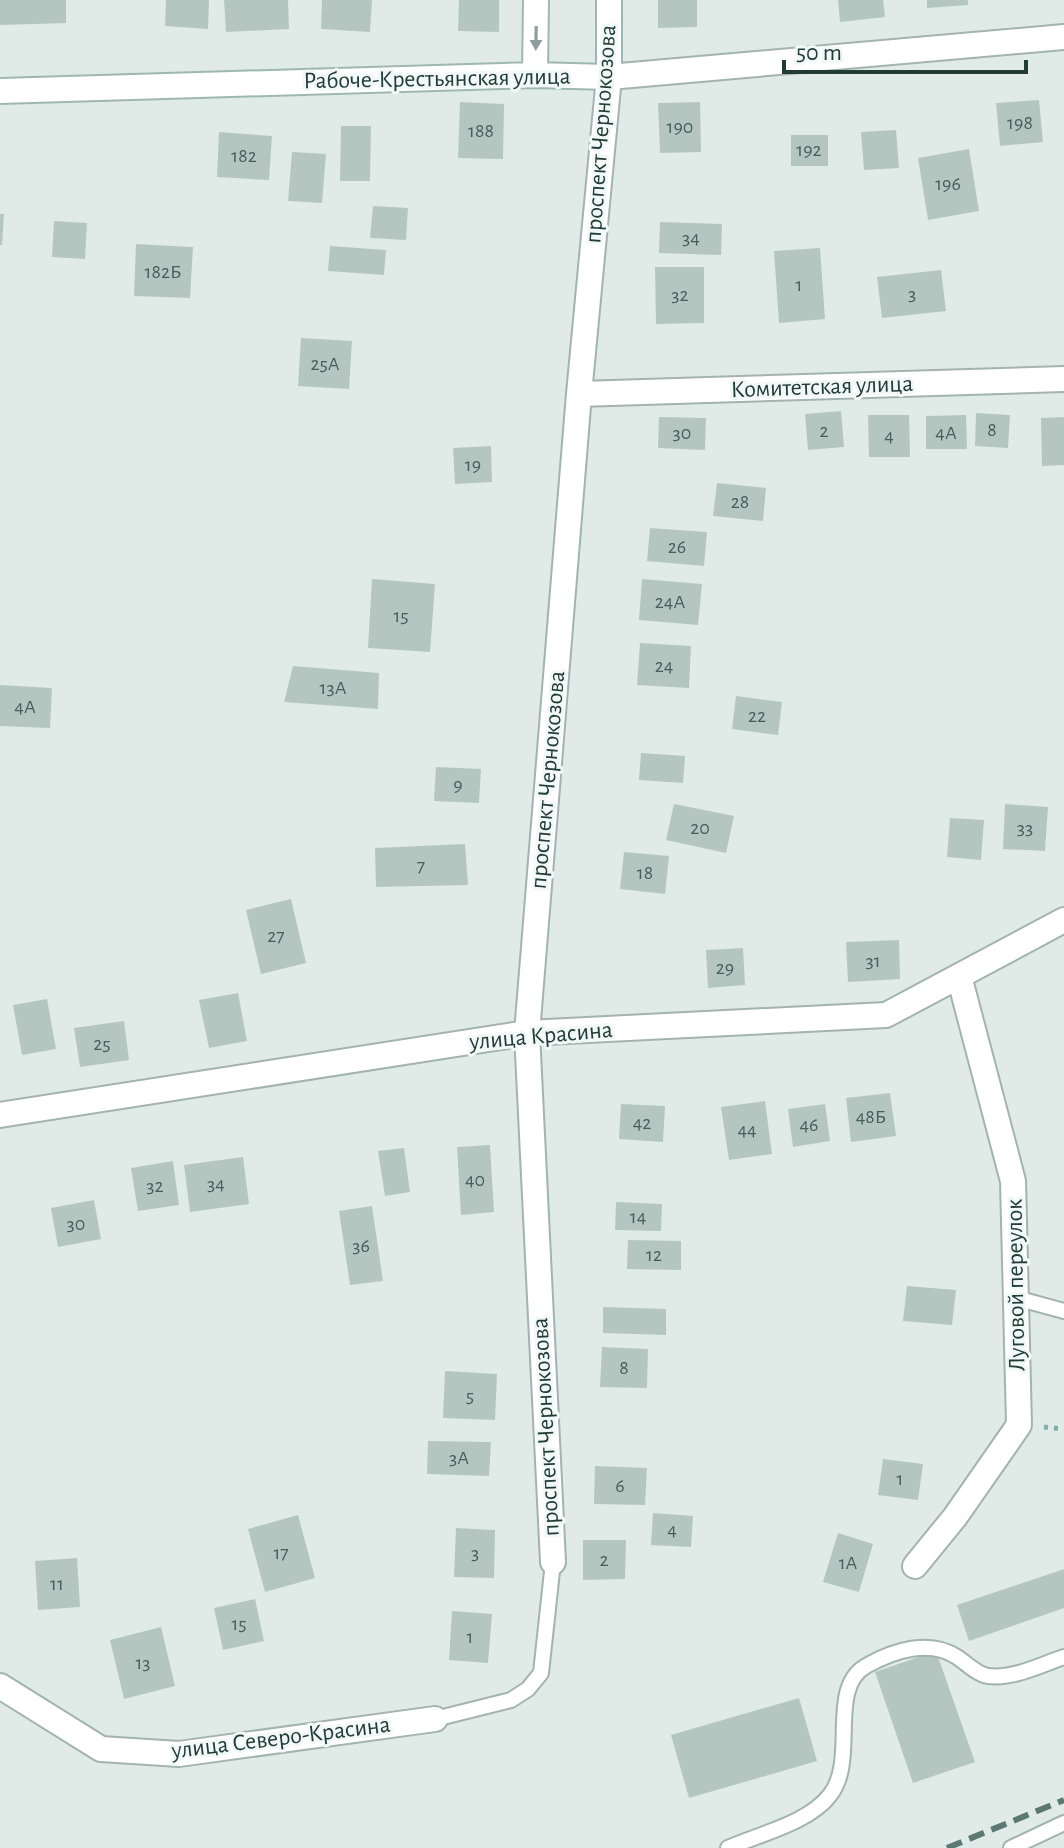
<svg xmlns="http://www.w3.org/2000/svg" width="1064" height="1848" font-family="'Alegreya Sans',sans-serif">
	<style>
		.building { fill: #b5c6c1 }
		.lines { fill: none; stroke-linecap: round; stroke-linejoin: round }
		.lane-casing { stroke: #a3b3af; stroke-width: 18 }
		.street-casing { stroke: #a3b3af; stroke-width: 28 }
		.secondary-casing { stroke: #9fb7b1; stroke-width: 28 }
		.path { stroke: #80afa5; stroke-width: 5; stroke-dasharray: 4 6; stroke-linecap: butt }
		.lane { stroke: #fff; stroke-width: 14 }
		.street { stroke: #fff; stroke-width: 24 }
		.secondary { stroke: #fff; stroke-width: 24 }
		.rail { stroke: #5b7873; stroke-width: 6; stroke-dasharray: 16 8; stroke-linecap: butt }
		.oneway { fill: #909e9b }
		.labels { text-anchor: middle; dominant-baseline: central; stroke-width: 6; stroke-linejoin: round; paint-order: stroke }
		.number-label { font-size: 20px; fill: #465e5a }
		.street-label { font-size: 24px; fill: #213c37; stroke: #f1f8f5 }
	</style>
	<rect width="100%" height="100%" fill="#e0ebe7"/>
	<path class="building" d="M0,0H66V23L0,25Z
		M166,0H209L208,29L165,26Z
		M224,0H288L289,29L226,32Z
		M322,0H372L370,32L321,29Z
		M459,0H499V32L458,31Z
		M658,0H697V27L658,28Z
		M838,0H883L885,17L840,22Z
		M927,0H968V5L927,8Z
		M1039,100L1043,142L1000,146L996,103Z
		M460,102L504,104L503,159L458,158Z
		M700,102L701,152L660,153L658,103Z
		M341,126H371L370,181H340Z
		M896,130L899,168L864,170L861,132Z
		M219,132L272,136L269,180L217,177Z
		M791,135H828V166H791Z
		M969,149L979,211L928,220L918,158Z
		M292,152L326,154L322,203L288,201Z
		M373,206L408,208L406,240L370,238Z
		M0,214H4L2,245H0Z
		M54,221L87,223L85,259L52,257Z
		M660,222L722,224L721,255L659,253Z
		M136,244L193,247L190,298L134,296Z
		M330,246L386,250L384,275L328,271Z
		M820,248L825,319L779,323L774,251Z
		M655,267H704V323L656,324Z
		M941,270L946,311L882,318L877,277Z
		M301,338L352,341L349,389L298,386Z
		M841,411L844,447L808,450L805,414Z
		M976,413L1010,415L1008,448L975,446Z
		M868,415H909L910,457H869Z
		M966,415L967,449H926V416Z
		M659,417L706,418L705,450L658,448Z
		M1064,417V465L1042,466L1041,418Z
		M491,446L492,482L455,484L453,448Z
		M717,483L766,488L763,521L713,516Z
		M650,528L707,532L704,566L647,561Z
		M372,579L435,584L430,652L368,648Z
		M642,579L702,584L698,625L639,620Z
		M640,643L691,646L689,688L637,685Z
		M293,666L379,673L378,709L284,702Z
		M0,685L52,688L50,728L0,726Z
		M736,696L782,702L778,735L732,729Z
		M641,753L685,756L683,783L639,780Z
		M436,767L481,769L479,803L434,801Z
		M674,804L734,816L726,853L666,840Z
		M1005,804L1048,807L1045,851L1003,849Z
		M950,818L984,820L981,860L947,857Z
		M465,844L468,885L376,887L375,848Z
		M624,852L669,856L665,894L620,889Z
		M291,899L306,963L261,974L246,910Z
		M899,940L900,979L848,982L846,942Z
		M743,948L745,985L708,988L706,950Z
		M238,993L247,1041L209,1048L199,1000Z
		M47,999L56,1049L22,1055L13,1005Z
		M124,1021L129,1060L80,1067L74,1028Z
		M890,1093L896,1136L851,1142L846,1098Z
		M765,1101L772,1154L729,1160L721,1107Z
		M621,1104L665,1106L663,1142L619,1139Z
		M825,1104L830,1141L793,1147L788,1109Z
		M490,1145L494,1212L461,1215L457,1147Z
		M404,1148L410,1192L385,1196L378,1151Z
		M243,1157L249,1204L190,1212L184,1165Z
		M173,1161L179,1205L138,1211L131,1168Z
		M94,1200L101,1239L58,1247L51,1208Z
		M616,1202L662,1204L661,1231L615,1230Z
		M372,1206L383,1281L350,1285L339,1211Z
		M628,1240L681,1241V1270L627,1269Z
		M907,1286L956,1290L952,1325L903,1321Z
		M603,1307L666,1309V1335L603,1333Z
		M602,1347L648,1349L647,1388L600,1387Z
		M445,1371L497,1374L495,1420L443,1418Z
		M428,1441L491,1442L489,1476L427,1474Z
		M883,1459L923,1464L918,1500L878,1495Z
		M595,1466L647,1468L645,1505L594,1504Z
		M653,1513L693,1516L691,1547L651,1545Z
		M298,1515L315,1578L265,1592L248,1529Z
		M456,1528L495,1530L494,1578L454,1577Z
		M838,1533L873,1544L859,1592L823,1582Z
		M583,1540H626L625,1579L583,1580Z
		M77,1558L80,1607L38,1610L35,1561Z
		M1064,1569V1608L969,1641L957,1605Z
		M255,1599L264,1641L223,1650L214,1608Z
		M452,1611L492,1614L488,1663L449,1660Z
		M161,1627L175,1686L124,1699L110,1640Z
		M936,1651L975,1762L913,1783L875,1672Z
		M799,1698L817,1761L689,1798L671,1735Z"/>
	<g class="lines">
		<defs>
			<path id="lane" d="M1016,1298L1064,1311
				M435,1719L511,1700L528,1689L541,1673L553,1562
				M728,1848C759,1834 809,1823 830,1795C858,1760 827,1688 866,1666C894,1650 930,1639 957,1657C966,1663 978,1675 988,1676C1014,1679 1040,1665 1064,1657
				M1011,1848L1064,1823"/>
			<path id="street" d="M579,394L1064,379
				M0,1115L527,1033L886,1015L1064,920
				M553,1562L527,1033L579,394L609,77L1064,37
				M915,1566L955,1517L1019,1425L1013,1181L959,976
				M0,1686L101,1749L179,1754L435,1719"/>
			<path id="secondary" d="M535,75L536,0
				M0,91L535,75L609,77V0"/>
		</defs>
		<use href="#lane" class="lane-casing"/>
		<use href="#street" class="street-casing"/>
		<use href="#secondary" class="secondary-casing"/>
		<path class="path" d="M1044,1427L1064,1429"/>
		<use href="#lane" class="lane"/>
		<use href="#street" class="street"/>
		<use href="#secondary" class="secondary"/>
		<path class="rail" d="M947,1848L1064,1800"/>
	</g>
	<defs><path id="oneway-solid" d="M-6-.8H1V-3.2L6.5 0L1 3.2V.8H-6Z" transform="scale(2)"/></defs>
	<use class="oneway" href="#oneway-solid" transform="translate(536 38) rotate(91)"/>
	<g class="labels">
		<g class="number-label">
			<text x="1020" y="123">198</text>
			<text x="680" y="127">190</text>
			<text x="481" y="131">188</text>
			<text x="809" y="150">192</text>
			<text x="244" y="156">182</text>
			<text x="948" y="184">196</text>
			<text x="691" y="238">34</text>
			<text x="163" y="272">182Б</text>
			<text x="799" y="285">1</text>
			<text x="912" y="294">3</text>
			<text x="680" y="295">32</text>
			<text x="325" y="364">25А</text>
			<text x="992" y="430">8</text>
			<text x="824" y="431">2</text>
			<text x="682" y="433">30</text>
			<text x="946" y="433">4А</text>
			<text x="889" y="436">4</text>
			<text x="473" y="465">19</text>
			<text x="740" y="502">28</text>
			<text x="677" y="547">26</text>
			<text x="670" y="602">24А</text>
			<text x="401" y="616">15</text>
			<text x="664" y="666">24</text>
			<text x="333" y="688">13А</text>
			<text x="25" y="707">4А</text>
			<text x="757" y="716">22</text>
			<text x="458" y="785">9</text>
			<text x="700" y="828">20</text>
			<text x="1025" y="828">33</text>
			<text x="421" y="866">7</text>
			<text x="645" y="873">18</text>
			<text x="276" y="936">27</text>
			<text x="873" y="961">31</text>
			<text x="725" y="968">29</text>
			<text x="102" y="1044">25</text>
			<text x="871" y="1117">48Б</text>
			<text x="642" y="1123">42</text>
			<text x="809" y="1125">46</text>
			<text x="747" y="1130">44</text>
			<text x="475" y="1180">40</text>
			<text x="216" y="1184">34</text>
			<text x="155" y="1186">32</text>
			<text x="638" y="1217">14</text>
			<text x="76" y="1224">30</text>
			<text x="361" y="1246">36</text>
			<text x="654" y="1255">12</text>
			<text x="624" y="1368">8</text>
			<text x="470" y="1396">5</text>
			<text x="459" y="1458">3А</text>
			<text x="900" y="1479">1</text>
			<text x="620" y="1486">6</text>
			<text x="672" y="1530">4</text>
			<text x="281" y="1553">17</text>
			<text x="475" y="1553">3</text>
			<text x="604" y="1560">2</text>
			<text x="848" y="1563">1А</text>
			<text x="57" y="1584">11</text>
			<text x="239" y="1624">15</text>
			<text x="470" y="1637">1</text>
			<text x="143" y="1663">13</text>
		</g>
		<g class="street-label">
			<text transform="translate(437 79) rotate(-1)">Рабоче-Крестьянская улица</text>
			<text transform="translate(601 134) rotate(-86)">проспект Чернокозова</text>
			<text transform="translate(822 387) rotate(-2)">Комитетская улица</text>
			<text transform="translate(548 780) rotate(-85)">проспект Чернокозова</text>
			<text transform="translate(541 1036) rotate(-5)">улица Красина</text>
			<text transform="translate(1016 1285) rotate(-91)">Луговой переулок</text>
			<text transform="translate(546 1427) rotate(-93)">проспект Чернокозова</text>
			<text transform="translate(281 1738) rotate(-7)">улица Северо-Красина</text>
		</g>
	</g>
	<path d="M784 60v12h242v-12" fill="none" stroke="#213c37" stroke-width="4"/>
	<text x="796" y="60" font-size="24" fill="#213c37" stroke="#f1f8f5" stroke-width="6" paint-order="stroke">50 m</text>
</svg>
